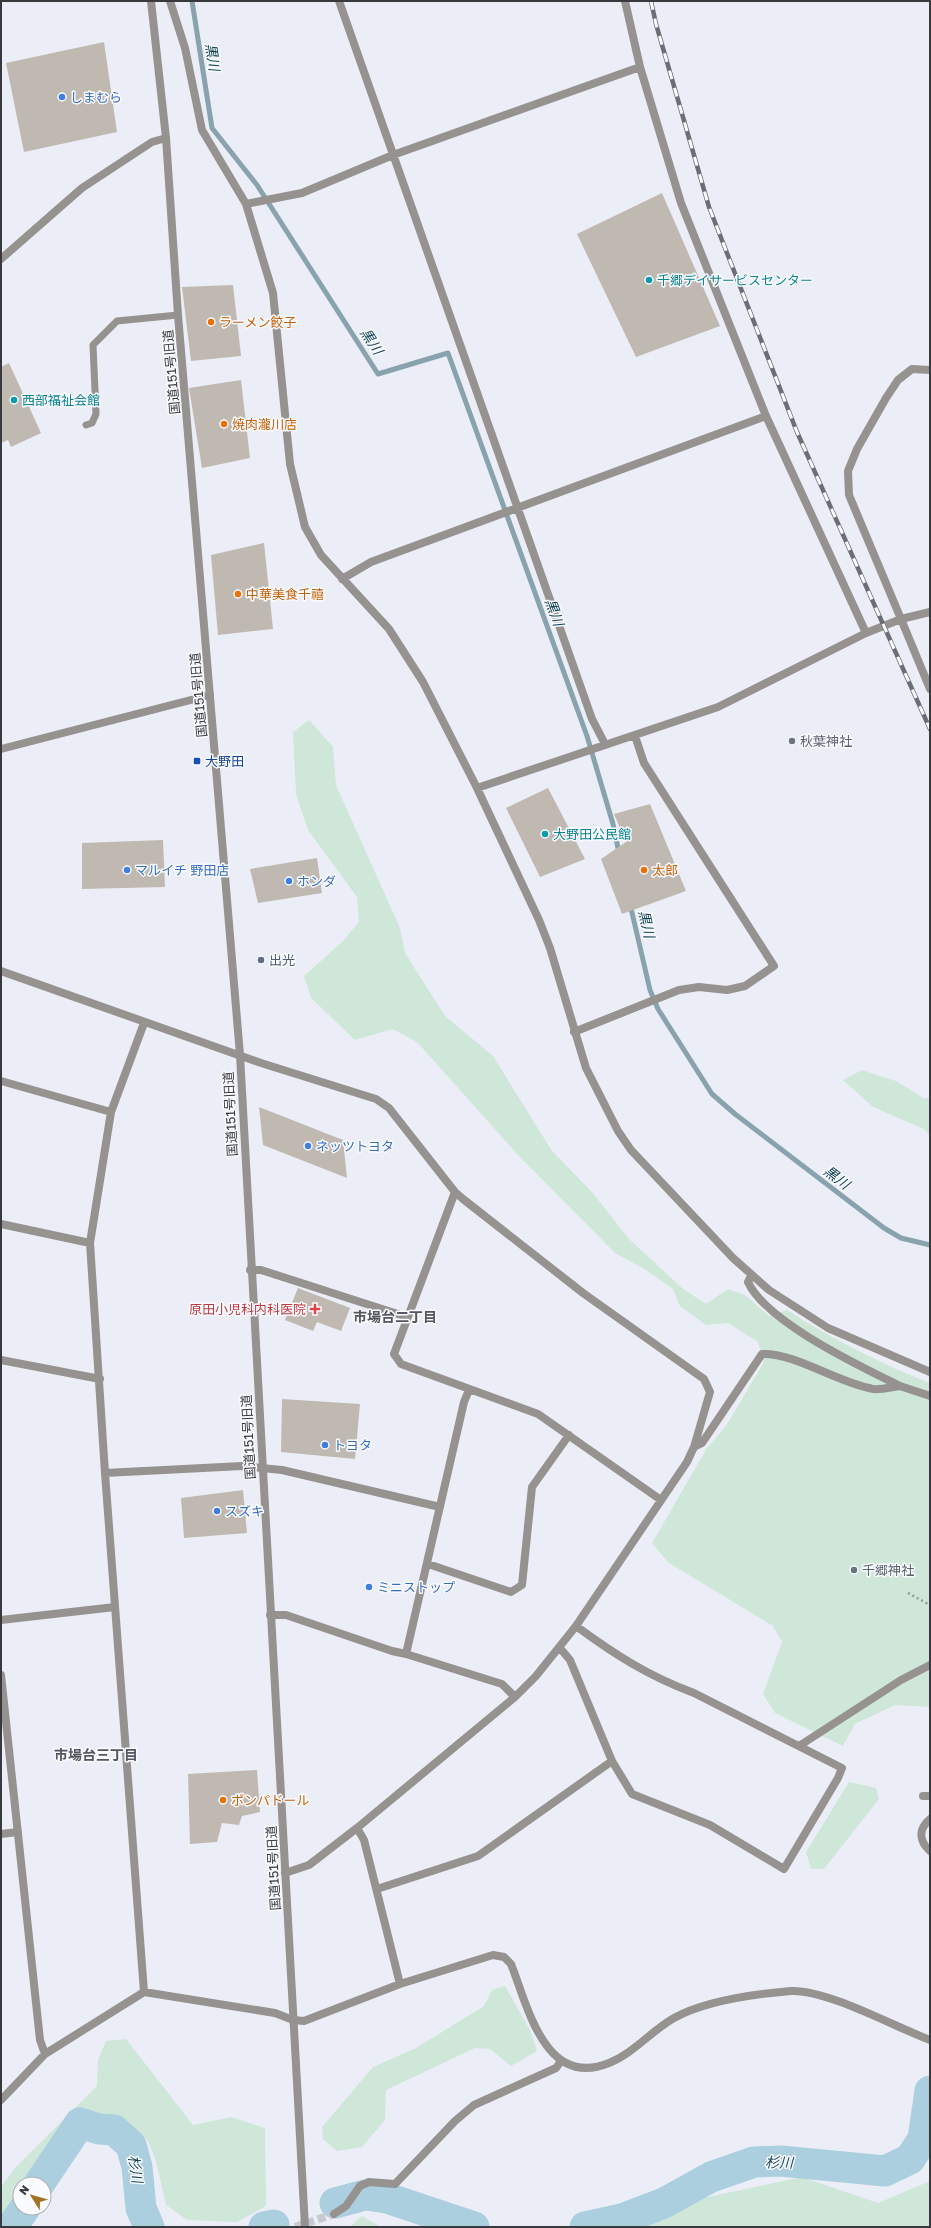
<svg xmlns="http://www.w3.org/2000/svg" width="931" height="2228" font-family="'Golos Text','Noto Sans JP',sans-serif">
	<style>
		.green { fill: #cee7d9 }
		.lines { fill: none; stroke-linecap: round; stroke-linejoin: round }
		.stream { stroke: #88a2ae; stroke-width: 5 }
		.river { stroke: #abcfdf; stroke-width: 31 }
		.building { fill: #bfb9b1 }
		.minor-tunnel { stroke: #c8cad2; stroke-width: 8; stroke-dasharray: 8 4; stroke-linecap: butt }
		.path { stroke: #96979e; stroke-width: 2.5; stroke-dasharray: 2 3; stroke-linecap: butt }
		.service { stroke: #95928f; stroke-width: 7 }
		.minor { stroke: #95928f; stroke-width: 8 }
		.tertiary { stroke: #95928f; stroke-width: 8 }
		.rail-casing { stroke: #6d6e73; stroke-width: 4.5 }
		.rail { stroke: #fafbff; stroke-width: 3; stroke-dasharray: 9; stroke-linecap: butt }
		.shop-dot { fill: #3f7fe0; stroke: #fafbff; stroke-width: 1.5 }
		.culture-dot { fill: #0f9aa8; stroke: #fafbff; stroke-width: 1.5 }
		.food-dot { fill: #e8710a; stroke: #fafbff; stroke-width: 1.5 }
		.worship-dot { fill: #6b7280; stroke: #fafbff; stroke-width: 1.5 }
		.transit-dot { fill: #1a4fb4; stroke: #fafbff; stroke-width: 1.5 }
		.service-dot { fill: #5c6f8a; stroke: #fafbff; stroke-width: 1.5 }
		.health-dot { fill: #e0444e; stroke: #fafbff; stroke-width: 1.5 }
		.labels { text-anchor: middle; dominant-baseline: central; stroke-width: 3; stroke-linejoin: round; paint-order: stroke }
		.shop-label { font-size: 13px; fill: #366cbe; stroke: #fafbff; text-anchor: start }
		.culture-label { font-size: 13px; fill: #0d838f; stroke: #fafbff; text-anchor: start }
		.food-label { font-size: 13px; fill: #c56008; stroke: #fafbff; text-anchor: start }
		.street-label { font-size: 13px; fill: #38393d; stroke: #fafbff }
		.worship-label { font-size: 13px; fill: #5b616d; stroke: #fafbff; text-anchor: start }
		.transit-label { font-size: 13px; fill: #164399; stroke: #fafbff; text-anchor: start }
		.service-label { font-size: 13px; fill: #4e5e75; stroke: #fafbff; text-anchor: start }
		.health-label { font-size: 13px; fill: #be3a42; stroke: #fafbff; text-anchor: end }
		.water-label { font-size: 14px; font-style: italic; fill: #104253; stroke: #fafbff }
		.neighbourhood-label { font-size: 14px; font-weight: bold; fill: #55575f; stroke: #fafbff }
	</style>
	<rect width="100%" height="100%" fill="#eceef7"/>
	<path class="green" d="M309,720L333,747L336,785L400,928L405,953L445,1016L493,1056L552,1151L592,1192L628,1238L682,1288L706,1304L728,1289L745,1295L769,1316L787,1310C829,1337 883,1365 930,1383V1707L895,1705L855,1724L843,1746L775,1713L763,1694L782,1642L773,1626L669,1563L652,1543L707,1448L726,1426L764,1362L758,1342L728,1323L706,1325L680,1306L673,1289L646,1270L615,1253L518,1155L417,1042L393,1029L355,1040L311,998L304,976L343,941L359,922L357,897L308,830L296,794L293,732Z
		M862,1070L896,1081L923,1098H930V1136L924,1129L873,1107L843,1080Z
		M849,1782L876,1788L879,1799L824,1869H811L806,1852Z
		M505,1986L530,2030L537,2051L511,2066L490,2049L475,2048L386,2090L385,2120L362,2147L337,2151L323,2139L322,2127L373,2067L416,2048L484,2006L492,1990Z
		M126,2039L193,2125L231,2117L265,2128L266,2206L237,2222L187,2220L166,2205C162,2189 156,2152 146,2139C139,2128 107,2116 94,2111L71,2123L32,2184H20V2202L1,2226V2187L15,2168L97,2086L98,2060L106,2041Z
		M802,2177L878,2203L930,2181V2227H642L703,2198Z
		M362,2216L381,2227H350Z"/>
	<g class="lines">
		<path class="stream" d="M192,1L212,128L257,185L378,374L448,353L587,736L613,824L619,853
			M630,904L650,990L658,1009L712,1094L735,1114L884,1228L901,1238L930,1245"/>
		<path class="river" d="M39,2184L80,2123L99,2129L114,2130L131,2145L137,2167L141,2208L149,2227
			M335,2203L365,2195L387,2198L474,2227
			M12,2227L25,2208
			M264,2227L274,2225
			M585,2227L622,2219L664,2203L711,2177L754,2162L781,2161L885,2171L910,2159L923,2139L930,2091"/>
	</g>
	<path class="building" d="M104,42L117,132L24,152L6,63Z
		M662,193L720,326L636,357L577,234Z
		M233,285L241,356L191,361L182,287Z
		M9,363L41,433L11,447L8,440L1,443V367Z
		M241,380L250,458L202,468L189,388Z
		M264,543L273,629L218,635L211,555Z
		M548,788L585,859L540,877L506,808Z
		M650,804L686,891L622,914L601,859L626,842L614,814Z
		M163,840L165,887L82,889V843Z
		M317,858L322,893L258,903L250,869Z
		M259,1107L343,1140L347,1178L263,1145Z
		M298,1288L350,1308L341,1331L317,1322L313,1331L285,1320Z
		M282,1399L360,1404L355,1459L281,1452Z
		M243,1490L247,1533L184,1538L181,1498Z
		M257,1770L260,1812L242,1816L239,1825L222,1823L217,1842L190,1844L188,1774Z"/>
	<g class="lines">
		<path class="minor-tunnel" d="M295,2227L334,2214"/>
		<path class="path" d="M908,1593L930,1605"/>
		<path class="service" d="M86,425L92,423L96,414L93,345L117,321L178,315"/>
		<path class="minor" d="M170,1L185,48L202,130L246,204L273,293L290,464L305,527L321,555L389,629L423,682L477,788L539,920L550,948L586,1068L618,1131L631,1150L733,1258L769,1290L828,1328L930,1372
			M339,1L592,719L605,744
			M625,1L640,67L681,203L766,416L866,633
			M246,204L302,193L393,155L640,67
			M1,259L82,188L152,142L166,138
			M342,579L371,562L766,416
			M930,612L901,619L930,689
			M1,749L210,695
			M477,788L718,707L866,633L901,619L849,495L848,471L857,449L886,398L898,380L912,369L930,370
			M1,971L261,1063L376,1099L389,1108L455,1192L463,1199L583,1293L704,1379L710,1392L694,1447
			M144,1023L111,1112L90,1243L105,1473L144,1992L275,2013L293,2020L304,2021L400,1984
			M574,1032L679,990L699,987L727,990L745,986L774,966L644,763L635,736
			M1,1081L111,1112
			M455,1192L394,1354L401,1364L538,1414L661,1500
			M1,1224L90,1243
			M250,1270H261L407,1317
			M1,1360L100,1379
			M900,1386L930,1396
			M469,1390L464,1402L406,1654L502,1684L515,1697
			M105,1473L242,1466L282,1470L440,1507
			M428,1564L511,1592L522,1585L532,1487L569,1435
			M270,1615H286L392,1651L406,1654
			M1,1620L115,1607
			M576,1626L687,1462L694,1447L702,1443L762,1354C793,1352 838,1383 873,1389C881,1390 892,1387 900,1386C860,1366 766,1322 748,1282L751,1276
			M560,1648L570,1660L612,1761L632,1794L710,1825L784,1869L838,1778L842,1768L694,1693C648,1676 614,1654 576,1626L536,1676L515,1697L357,1828L364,1840L400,1984L493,1955L504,1957L511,1964C528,2007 545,2089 609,2063C634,2053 651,2031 674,2018C705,2001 755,1994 791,1991C826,1989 895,2027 930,2040
			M1,1675L40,2040L45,2054L144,1992
			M799,1746L901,1680L930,1665
			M923,1796H930
			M930,1819C918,1829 919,1841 930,1851
			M1,1834L18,1832
			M285,1873L309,1865L357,1828
			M377,1889L478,1856L612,1761
			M1,2100L45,2054
			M334,2214L346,2206L360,2186L369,2182L395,2184L455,2121L474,2105L556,2068L561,2061"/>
		<path class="tertiary" d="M151,1L166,138L178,315L240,1055L305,2227"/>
		<defs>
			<path id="rail" d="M651,1L656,24L709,207L797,432L930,729"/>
		</defs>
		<use href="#rail" class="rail-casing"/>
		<use href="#rail" class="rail"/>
	</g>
	<g class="shop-dot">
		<circle cx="62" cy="97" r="4"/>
		<circle cx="127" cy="870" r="4"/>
		<circle cx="289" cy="881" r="4"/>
		<circle cx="308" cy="1146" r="4"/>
		<circle cx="325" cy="1445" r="4"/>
		<circle cx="217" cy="1511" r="4"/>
		<circle cx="369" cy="1587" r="4"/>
	</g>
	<g class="culture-dot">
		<circle cx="649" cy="280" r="4"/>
		<circle cx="14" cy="400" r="4"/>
		<circle cx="545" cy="834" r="4"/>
	</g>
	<g class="food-dot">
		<circle cx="211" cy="322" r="4"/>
		<circle cx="224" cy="424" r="4"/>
		<circle cx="238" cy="594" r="4"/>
		<circle cx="644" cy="870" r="4"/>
		<circle cx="223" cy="1800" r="4"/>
	</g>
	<g class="worship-dot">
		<circle cx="792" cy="741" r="4"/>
		<circle cx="854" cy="1570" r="4"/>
	</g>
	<rect class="transit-dot" x="193" y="757" width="8" height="8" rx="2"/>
	<circle class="service-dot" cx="261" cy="960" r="4"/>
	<path class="health-dot" d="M313 1303h4v4h4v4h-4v4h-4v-4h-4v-4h4z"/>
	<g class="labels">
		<g class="shop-label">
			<text x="70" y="97">しまむら</text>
			<text x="135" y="870">マルイチ 野田店</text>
			<text x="297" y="881">ホンダ</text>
			<text x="316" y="1146">ネッツトヨタ</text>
			<text x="333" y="1445">トヨタ</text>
			<text x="225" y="1511">スズキ</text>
			<text x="377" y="1587">ミニストップ</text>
		</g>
		<g class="culture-label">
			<text x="657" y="280">千郷デイサービスセンター</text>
			<text x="22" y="400">西部福祉会館</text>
			<text x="553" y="834">大野田公民館</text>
		</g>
		<g class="food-label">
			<text x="219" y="322">ラーメン餃子</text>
			<text x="232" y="424">焼肉瀧川店</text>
			<text x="246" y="594">中華美食千禧</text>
			<text x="652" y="870">太郎</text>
			<text x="231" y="1800">ポンパドール</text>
		</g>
		<g class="street-label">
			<text transform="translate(171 372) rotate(-95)">国道151号旧道</text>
			<text transform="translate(198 695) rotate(-95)">国道151号旧道</text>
			<text transform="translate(230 1114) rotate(-93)">国道151号旧道</text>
			<text transform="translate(248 1437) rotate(-93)">国道151号旧道</text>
			<text transform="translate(273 1868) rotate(-93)">国道151号旧道</text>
		</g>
		<g class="worship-label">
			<text x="800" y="741">秋葉神社</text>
			<text x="862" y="1570">千郷神社</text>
		</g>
		<g class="transit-label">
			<text x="205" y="761">大野田</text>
		</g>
		<g class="service-label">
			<text x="269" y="960">出光</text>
		</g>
		<g class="health-label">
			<text x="306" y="1309">原田小児科内科医院</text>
		</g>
		<g class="water-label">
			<text transform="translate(213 57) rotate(81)">黒川</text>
			<text transform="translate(372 341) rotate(57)">黒川</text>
			<text transform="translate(555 612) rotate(70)">黒川</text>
			<text transform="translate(647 924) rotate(77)">黒川</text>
			<text transform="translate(837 1177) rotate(37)">黒川</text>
			<text transform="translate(779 2162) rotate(1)">杉川</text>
			<text transform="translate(136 2169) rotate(81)">杉川</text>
		</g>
		<g class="neighbourhood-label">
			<text x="395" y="1316">市場台二丁目</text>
			<text x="96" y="1754">市場台三丁目</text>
		</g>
	</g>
	<rect width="931" height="2228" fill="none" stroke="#38393d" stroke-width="4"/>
	<g transform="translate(32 2196) rotate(307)"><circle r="19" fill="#fafbff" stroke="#acadb1"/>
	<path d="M0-3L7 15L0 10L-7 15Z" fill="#a17226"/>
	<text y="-6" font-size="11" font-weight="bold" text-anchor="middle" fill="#38393d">N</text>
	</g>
</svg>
